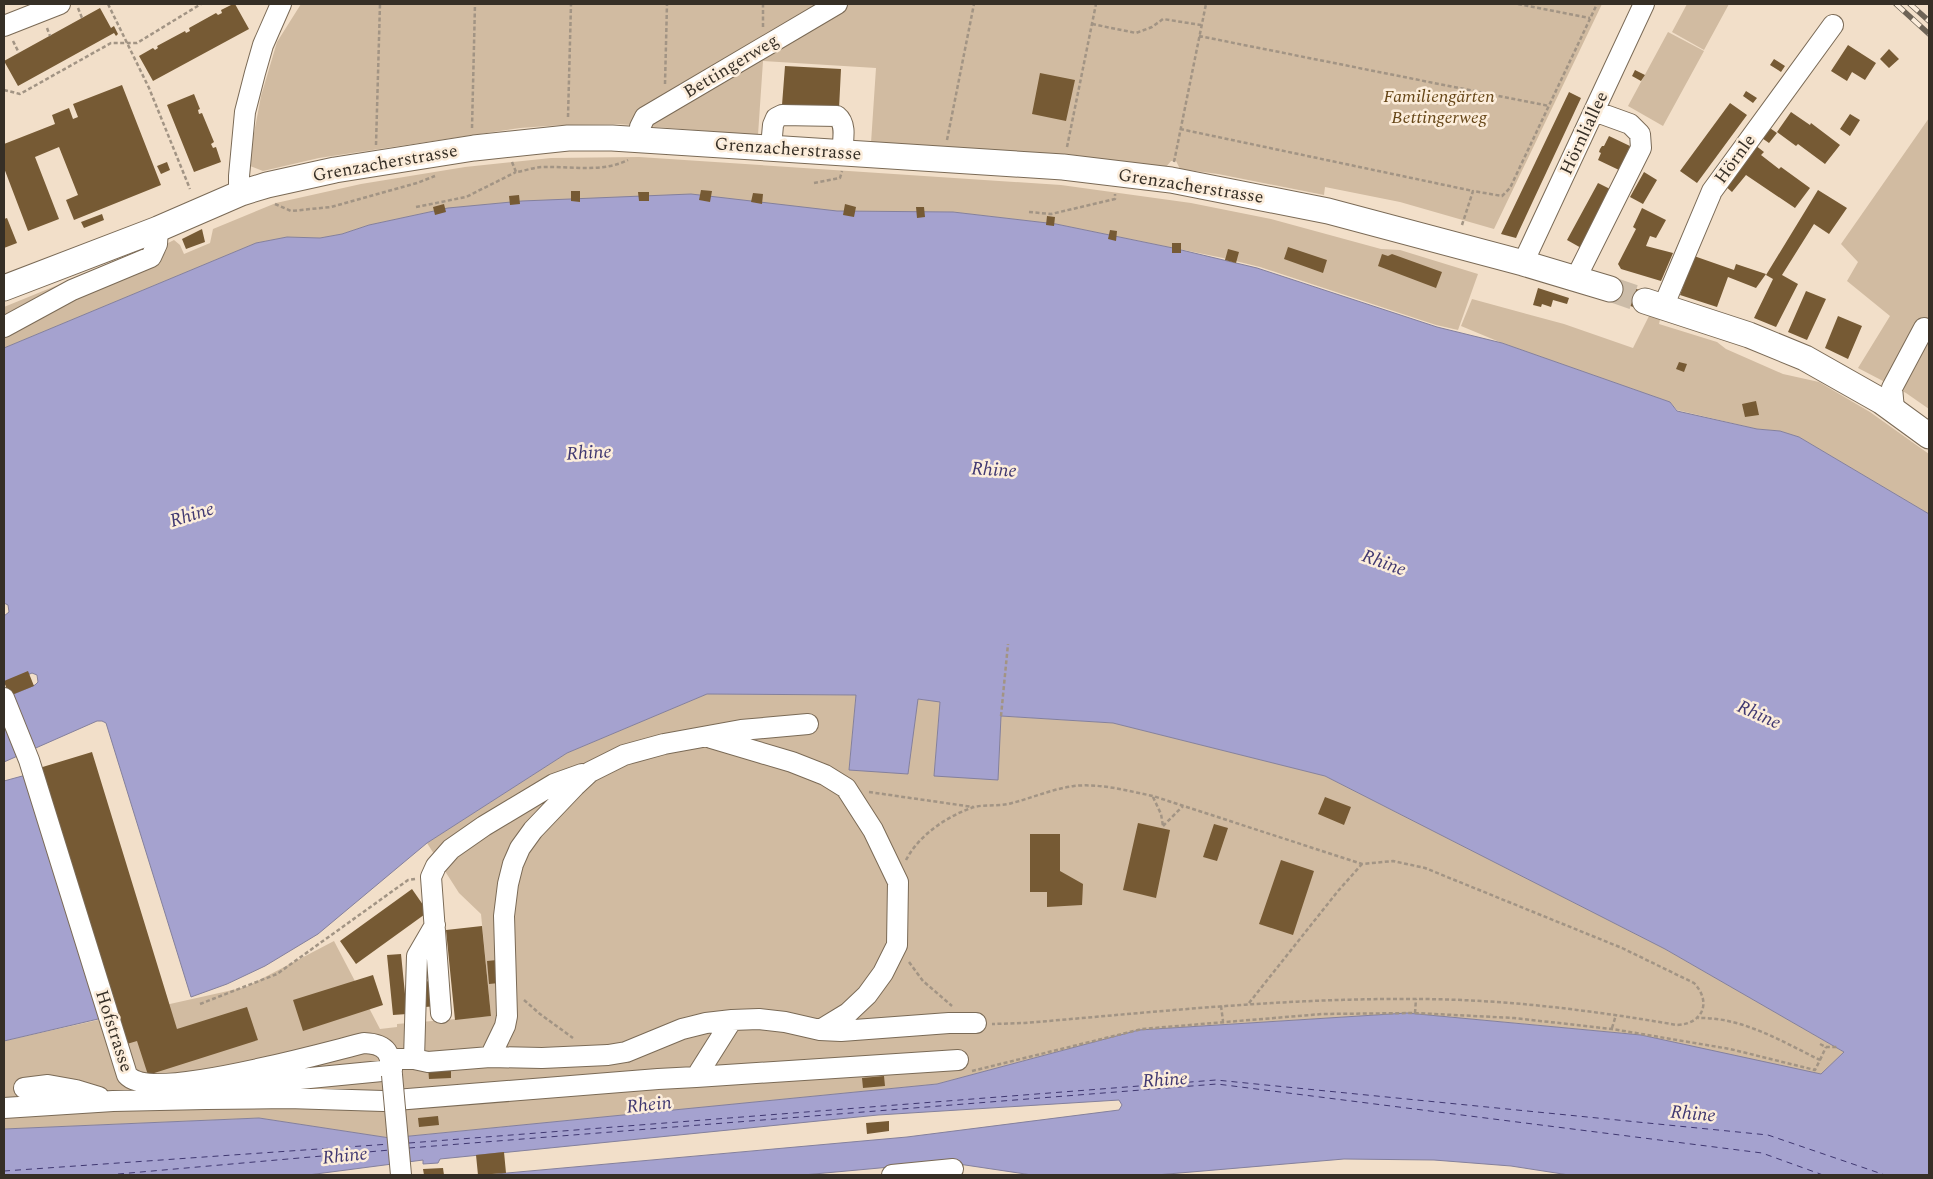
<svg xmlns="http://www.w3.org/2000/svg" width="1933" height="1179" font-family="Spectral,serif">
	<style>
		.green { fill: #d1bba1 }
		.water { fill: #a5a2cf; stroke: #84809c }
		.lines { fill: none; stroke-linecap: round; stroke-linejoin: round }
		.ferry { stroke: #403871; stroke-width: 1; stroke-dasharray: 6 5; stroke-linecap: butt }
		.building { fill: #765a34 }
		.major-tunnel { stroke: #ccbca8; stroke-width: 25; stroke-dasharray: 25 12; stroke-linecap: butt }
		.minor-casing { stroke: #7a6a56; stroke-width: 22 }
		.major-casing { stroke: #7a6a56; stroke-width: 27 }
		.path { stroke: #a29484; stroke-width: 2.5; stroke-dasharray: 4 2.5; stroke-linecap: butt }
		.minor { stroke: #fff; stroke-width: 20 }
		.major { stroke: #fff; stroke-width: 25 }
		.rail-casing { stroke: #6d6356; stroke-width: 5.5 }
		.rail { stroke: #fceddb; stroke-width: 4; stroke-dasharray: 11; stroke-linecap: butt }
		.minor-bridge-casing { stroke: #7a6a56; stroke-width: 22; stroke-linecap: butt }
		.minor-bridge { stroke: #fff; stroke-width: 20 }
		.labels { text-anchor: middle; dominant-baseline: central; stroke-width: 5; stroke-linejoin: round; paint-order: stroke }
		.street-label { font-size: 18px; fill: #362f26; stroke: #fceddb }
		.park-label { font-size: 18px; font-style: italic; fill: #654516; stroke: #fceddb }
		.water-label { font-size: 19px; font-style: italic; fill: #403871; stroke: #fceddb }
	</style>
	<rect width="100%" height="100%" fill="#f2dfc9"/>
	<path class="green" d="M301,4H1602L1494,229L1400,202L1325,187L1324,195L1218,174L1180,169L1176,161H1171L1166,167L1142,166L1075,155L871,143L876,68L763,61L758,135L618,124L562,125L520,128L319,158L263,171L250,166L251,133H254L261,96L277,42Z
		M1687,4H1729L1704,50L1672,32Z
		M1668,32L1704,51L1663,126L1628,106Z
		M1929,118V409L1906,393L1858,368L1890,316L1847,281L1858,262L1841,244Z
		M639,157L1061,185L1191,203L1271,219L1381,249L1400,250L1478,274L1458,330L1436,325L1260,267L1223,258L1056,224L953,212L448,208L369,225L342,234L320,238L287,237L256,243L4,348V333L18,324L153,263L166,251L168,243L174,240L180,245L184,254L210,243L213,229L276,203L361,184L465,167L551,158Z
		M146,249L4,323V307Z
		M1472,299L1564,324L1633,348L1655,304L1663,307L1659,324L1717,342L1726,349L1783,374L1819,382L1870,412L1929,454V514L1799,437L1780,431L1757,429L1677,410L1670,402L1502,343L1461,326Z
		M707,694L856,695L849,769L908,774L917,699L940,701L934,776L1001,716L1113,723L1325,776L1665,949L1844,1052L1822,1075L1641,1035L1407,1013L1139,1030L937,1084L390,1138L259,1118L4,1129V1041L246,987L334,941L380,1029L397,1027V1024L491,1016L481,914L459,893L427,843L567,753Z"/>
	<path class="water" d="M691,194L837,211L953,212L1056,224L1173,248L1257,268L1437,327L1502,343L1670,402L1677,411L1757,429L1780,431L1799,437L1929,514V1175H1569L1511,1166L1434,1160L1344,1159L1156,1175H1032L945,1162L803,1175H485L907,1137L1119,1110L1122,1105L1119,1100L878,1115L440,1159L438,1163L423,1164V1160L308,1175H4V1129L259,1118L390,1138L937,1084L1139,1030L1407,1013L1641,1035L1821,1074L1844,1052L1665,949L1325,776L1113,723L1001,716L998,780L934,776L940,702L918,699L908,774L849,770L856,695L707,694L567,753L427,843L318,934L265,966L227,984L191,997L106,723L102,721H97L4,762V698L35,685L38,682L37,675L32,673L4,685V616L9,612L8,605L4,603V348L256,243L287,237L320,238L342,234L369,225L448,208L522,201Z
		M37,772L111,1016L4,1041V781Z"/>
	<g class="lines">
		<path class="ferry" d="M409,1143L1216,1080L1768,1135L1885,1175
			M409,1148L1217,1084L1762,1153L1823,1175
			M4,1171L390,1144
			M107,1175L390,1150"/>
	</g>
	<path class="building" d="M233,4H235L249,29L153,81L139,56L153,48L155,50L158,48L157,46L185,31L186,33L190,31L189,28L216,13L218,15L222,13L221,10Z
		M100,8L111,28L114,26L118,34L116,36L114,33L18,86L4,61Z
		M1848,45L1876,63L1865,80L1852,72L1847,81L1831,71Z
		M1889,49L1899,59L1889,68L1880,59Z
		M1774,59L1785,66L1781,72L1770,65Z
		M785,66L841,69L839,109L782,105Z
		M1635,70L1645,75L1641,81L1632,76Z
		M1040,73L1075,80L1066,121L1032,114Z
		M122,85L161,185L74,220L66,200L78,195L59,147L35,157L59,219L28,231L4,168V144L55,124L52,115L69,108L73,119L78,117L73,104Z
		M1746,91L1757,98L1753,103L1743,96Z
		M1569,92L1581,98L1519,231L1516,238L1501,234Z
		M194,94L200,109L198,110L199,114L202,113L214,142L211,144L213,148L216,147L221,162L194,172L167,105Z
		M1730,103L1747,115L1697,183L1680,171Z
		M1791,112L1810,125L1811,123L1840,145L1825,164L1798,144L1796,146L1777,132Z
		M1850,114L1860,120L1850,136L1840,129Z
		M1767,126L1777,133L1769,143L1759,136Z
		M1609,136L1630,146L1619,170L1598,160L1601,153L1599,152L1600,149L1602,146H1604Z
		M1755,145L1764,152L1761,155L1779,169L1781,167L1810,188L1795,208L1746,175L1732,192L1724,185Z
		M167,162L170,170L161,174L157,166Z
		M1644,172L1657,180L1643,204L1630,197Z
		M1598,183L1614,191L1583,249L1567,240Z
		M701,190L712,191L710,202L699,200Z
		M1818,190L1847,208L1829,234L1814,224L1782,275L1798,284L1776,327L1754,318L1773,279L1766,275Z
		M571,191H580V202L571,201Z
		M638,192H649V201H639Z
		M753,193L763,194L762,204L751,202Z
		M519,195L520,204L510,205L509,196Z
		M444,204L446,212L435,215L433,207Z
		M845,204L856,207L854,217L843,215Z
		M916,207H924L925,217L917,218Z
		M1642,208L1666,220L1656,238L1650,236L1646,246L1673,253L1661,281L1621,269L1618,264L1636,229L1633,227Z
		M102,214L104,220L84,228L81,222Z
		M1047,216L1055,217L1054,226L1046,225Z
		M7,218L17,243L4,248V219Z
		M202,229L205,242L186,249L182,239Z
		M1110,230L1117,231L1116,241L1108,239Z
		M1172,243H1181V253H1172Z
		M1288,247L1327,260L1323,273L1284,259Z
		M1228,249L1239,252L1236,263L1225,260Z
		M1382,254L1388,256L1392,254L1442,272L1436,288L1378,266Z
		M1694,256L1734,270L1736,264L1766,274L1756,288L1728,277L1717,307L1680,295Z
		M1613,280L1647,293L1641,310L1607,297Z
		M1538,288L1569,298L1567,304L1553,300L1551,307L1542,304L1541,307L1533,305Z
		M1806,291L1826,299L1807,340L1788,332Z
		M1838,316L1862,326L1848,359L1825,348Z
		M1679,362L1687,364L1684,372L1676,369Z
		M1756,401L1759,415L1745,417L1742,404Z
		M28,671L34,686L9,696L4,681Z
		M92,752L177,1029L247,1007L258,1040L148,1075L137,1041L120,1046L36,769Z
		M1325,797L1351,807L1344,825L1318,814Z
		M1138,823L1170,830L1156,898L1123,890Z
		M1214,824L1228,828L1217,861L1203,857Z
		M1030,834H1060V871L1083,884L1082,905L1047,907V892H1030Z
		M1281,860L1314,871L1293,935L1259,924Z
		M412,889L428,912L356,964L340,941Z
		M482,926L491,1016L455,1020L446,930Z
		M401,954L407,1014L393,1015L387,955Z
		M497,960L499,983L489,984L487,961Z
		M373,975L383,1005L303,1031L293,1000Z
		M436,980L438,1006L425,1007L423,982Z
		M451,1066V1078L429,1079L428,1067Z
		M884,1076L885,1086L863,1088L862,1078Z
		M438,1116L439,1125L419,1127L418,1118Z
		M889,1121V1131L867,1134L866,1123Z
		M504,1152L506,1173L478,1175L476,1155Z
		M443,1168L444,1175H424L423,1169Z"/>
	<g class="lines">
		<path class="major-tunnel" d="M1610,289L1645,301"/>
		<defs>
			<path id="minor" d="M4,26L60,4
				M639,139L640,127L645,117L837,4
				M771,147L773,125L776,118L782,115L837,116C847,124 843,140 842,152
				M241,193L239,184V176L245,112L255,73L263,45L281,4
				M1523,263L1644,4
				M1576,278L1641,148L1640,134L1630,124L1594,111
				M1663,307L1712,191L1833,25
				M4,327L72,290L151,257L157,244L158,229
				M1894,409L1892,388L1924,328
				M4,698L29,760L127,1075C151,1103 326,1052 364,1043C388,1044 391,1054 392,1075
				M711,738L792,762L825,775L846,788L873,830L898,882L897,945L883,973L867,995L848,1013L820,1030
				M441,1013L431,877L436,866L451,849L484,826L554,784L582,774
				M490,1057L542,1058L608,1055L626,1052L682,1029L706,1023L732,1020L759,1019L785,1022L820,1030L841,1031L949,1023H976
				M391,1059H414L428,1062L490,1057L505,1026L507,1016L504,916L508,884L513,864L520,848L533,830L575,786L590,772L624,755L664,744L741,730L808,724
				M414,1059L417,956L435,925
				M696,1077L958,1060
				M24,1088L48,1085L76,1090L99,1097
				M206,1099L288,1098L383,1101L658,1079L696,1077L732,1020
				M4,1108L113,1101L206,1099L230,1089L279,1081L392,1070
				M892,1175L953,1169"/>
			<path id="major" d="M4,288L158,229L241,193L267,185L335,170L474,148L568,138H612L1063,167L1171,180L1328,211L1523,263L1610,289
				M1645,301L1749,335L1805,358L1881,401L1929,436"/>
		</defs>
		<use href="#minor" class="minor-casing"/>
		<use href="#major" class="major-casing"/>
		<path class="path" d="M108,4L149,88L190,189
			M1518,4L1590,18
			M78,8L82,18
			M1092,24L1136,33L1152,27L1163,19L1201,25
			M763,27V4
			M47,28L50,36
			M1199,36L1549,106
			M13,41L19,53
			M665,84L667,4
			M4,90L20,94L111,43H137L201,4
			M568,117L571,4
			M472,128L475,4
			M1180,129L1473,191
			M947,140L974,4
			M376,145L380,4
			M1067,147L1096,4
			M512,162L516,172C525,171 534,167 543,167C571,166 602,173 628,160
			M1174,162L1206,4
			M814,183L840,178L842,171
			M275,204L291,211L331,207L417,183L435,176
			M416,207L466,197L516,172
			M1029,212L1051,214L1115,199V194
			M1462,225L1473,191L1502,196L1510,188L1597,4
			M1001,716L1008,644
			M869,792L973,807
			M1153,797L1161,814L1163,826
			M1163,826L1183,806
			M906,860C919,835 947,816 974,807C986,804 999,807 1012,803C1032,798 1052,789 1074,786C1100,783 1128,791 1153,796L1362,864L1393,861L1425,868L1622,948L1694,983C1712,1002 1703,1024 1677,1025C1590,1010 1503,999 1414,999C1284,998 1155,1012 1025,1023L992,1024
			M909,962L923,981L952,1006
			M524,1000L540,1014L573,1038
			M1249,1003L1338,891L1362,864
			M200,1004L277,974L408,880L415,879
			M1221,1006L1223,1021
			M1415,1013L1416,999
			M1612,1028L1616,1015
			M1820,1044L1826,1047H1838
			M1820,1060L1826,1047
			M972,1071L1142,1029L1322,1014L1415,1013L1514,1018L1612,1029L1730,1049L1815,1070L1820,1060C1781,1041 1742,1017 1698,1018"/>
		<use href="#minor" class="minor"/>
		<use href="#major" class="major"/>
		<defs>
			<path id="rail" d="M1896,4L1929,34
				M1910,4L1929,21"/>
		</defs>
		<use href="#rail" class="rail-casing"/>
		<use href="#rail" class="rail"/>
		<defs>
			<path id="minor-bridge" d="M392,1075L401,1175"/>
		</defs>
		<use href="#minor-bridge" class="minor-bridge-casing"/>
		<use href="#minor-bridge" class="minor-bridge"/>
	</g>
	<g class="labels">
		<g class="street-label">
			<text transform="translate(731 66) rotate(-31)">Bettingerweg</text>
			<text transform="translate(1584 133) rotate(-65)">Hörnliallee</text>
			<text transform="translate(788 149) rotate(4)">Grenzacherstrasse</text>
			<text transform="translate(1735 159) rotate(-54)">Hörnle</text>
			<text transform="translate(385 163) rotate(-10)">Grenzacherstrasse</text>
			<text transform="translate(1191 186) rotate(9)">Grenzacherstrasse</text>
			<text transform="translate(114 1031) rotate(72)">Hofstrasse</text>
		</g>
		<g class="park-label">
			<text x="1439" y="96">Familiengärten<tspan x="1439" dy="21">Bettingerweg</tspan></text>
		</g>
		<g class="water-label">
			<text transform="translate(589 453) rotate(-3)">Rhine</text>
			<text transform="translate(994 470) rotate(3)">Rhine</text>
			<text transform="translate(192 515) rotate(-17)">Rhine</text>
			<text transform="translate(1384 563) rotate(20)">Rhine</text>
			<text transform="translate(1759 715) rotate(24)">Rhine</text>
			<text transform="translate(1165 1080) rotate(-4)">Rhine</text>
			<text transform="translate(649 1105) rotate(-6)">Rhein</text>
			<text transform="translate(1693 1114) rotate(5)">Rhine</text>
			<text transform="translate(345 1156) rotate(-6)">Rhine</text>
		</g>
	</g>
	<rect width="1933" height="1179" fill="none" stroke="#362f26" stroke-width="10"/>
</svg>
